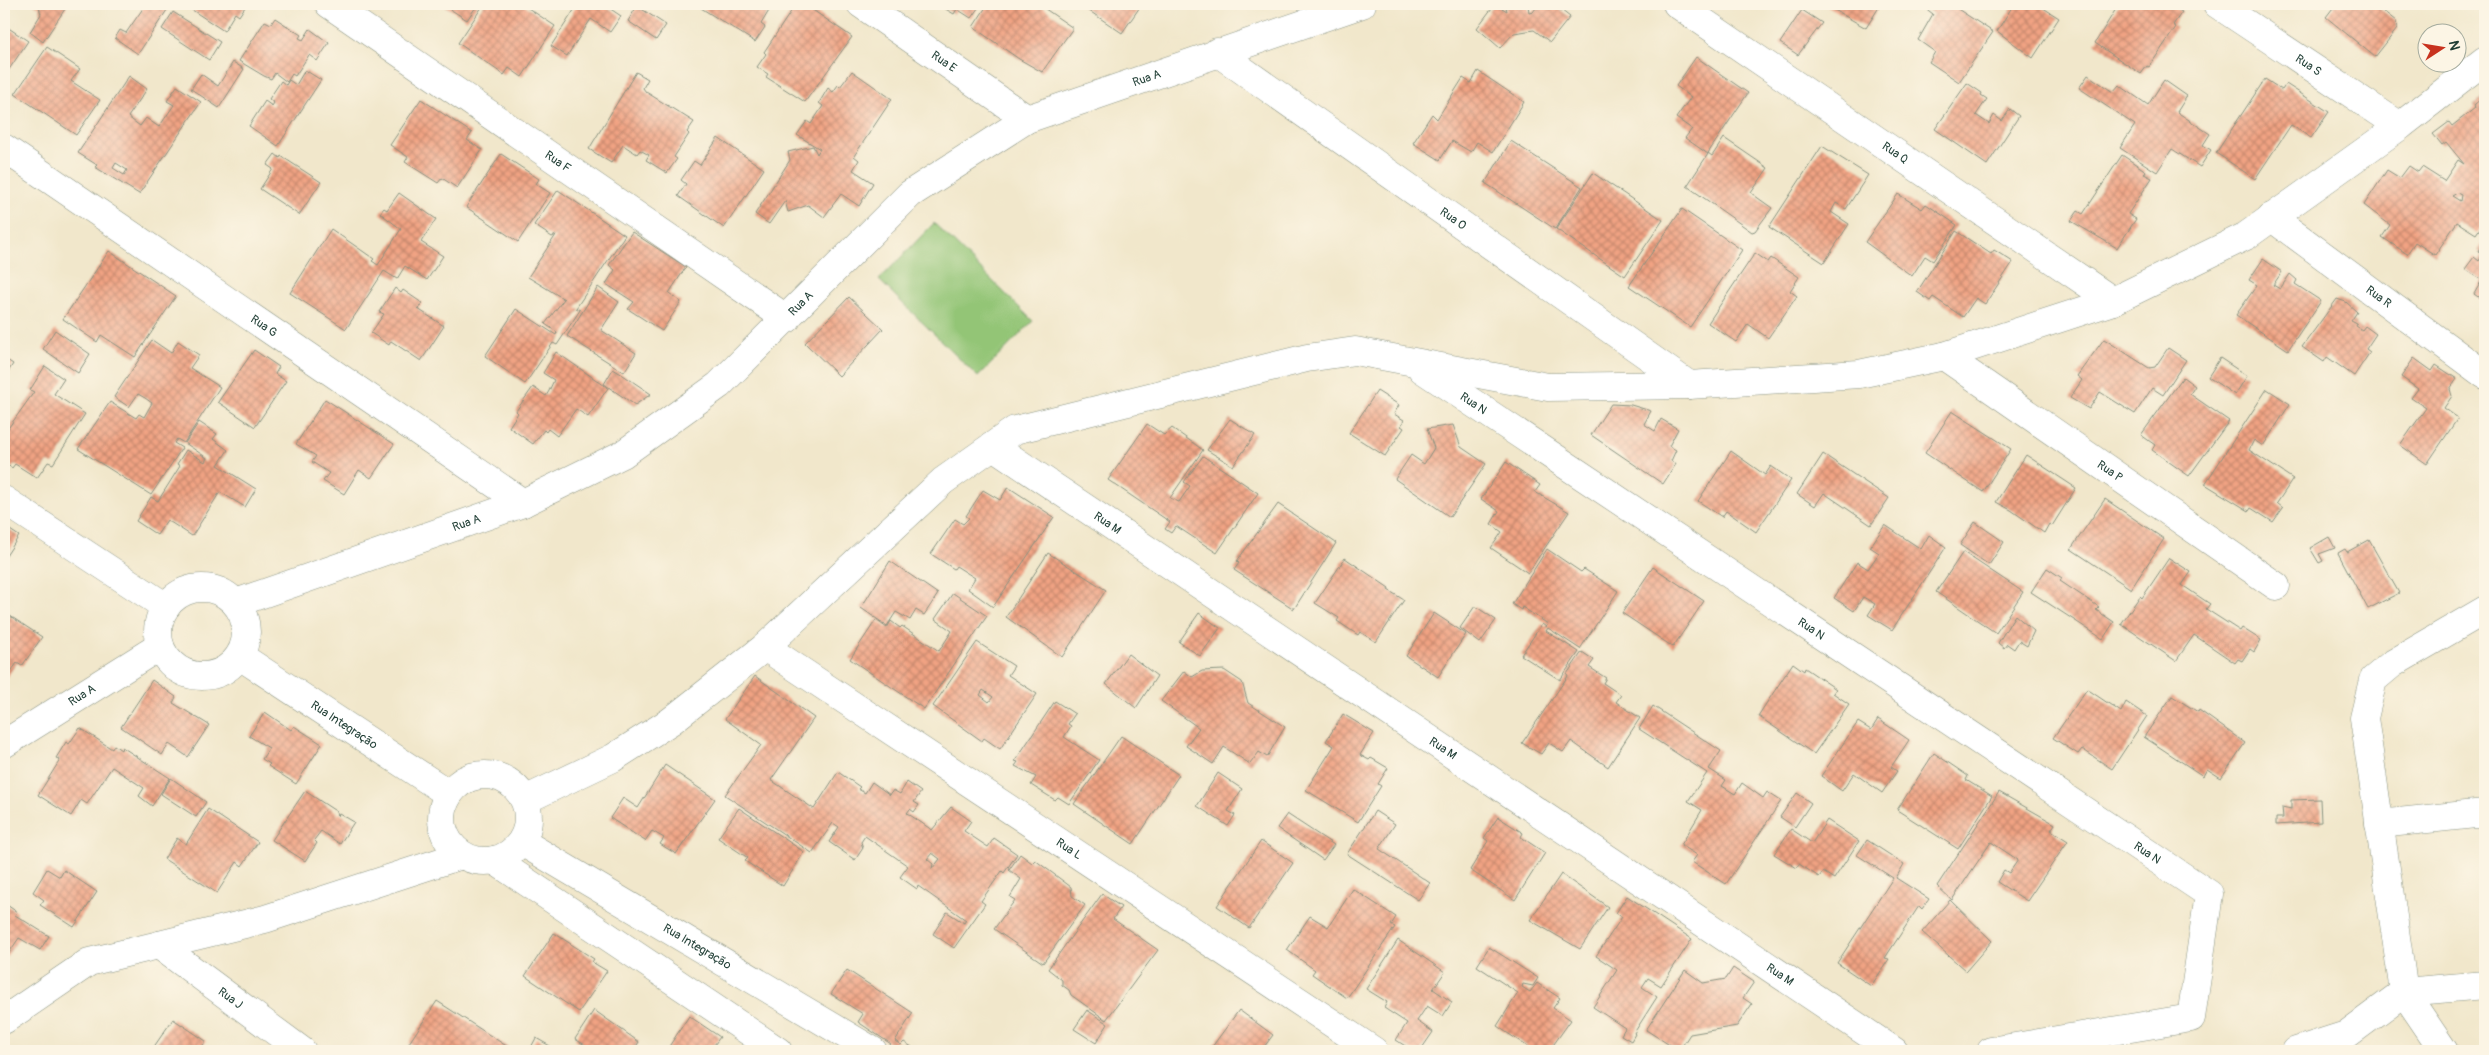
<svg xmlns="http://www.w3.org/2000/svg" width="2489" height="1055" font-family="Pangolin,sans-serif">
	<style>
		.pitch { fill: #93c576; stroke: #598155 }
		.building { fill: url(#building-cross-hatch); fill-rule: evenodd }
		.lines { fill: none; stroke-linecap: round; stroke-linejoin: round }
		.minor-casing { stroke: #889280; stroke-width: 29 }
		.minor { stroke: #fff; stroke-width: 28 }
		.labels { text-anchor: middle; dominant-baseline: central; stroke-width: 4; stroke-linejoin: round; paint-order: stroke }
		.street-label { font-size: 12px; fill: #1f3d34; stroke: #fcf5e5 }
	</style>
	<defs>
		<pattern id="building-cross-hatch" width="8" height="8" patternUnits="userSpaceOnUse" patternTransform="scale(1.25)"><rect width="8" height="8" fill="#f1a383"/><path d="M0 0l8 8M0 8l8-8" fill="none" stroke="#c3866c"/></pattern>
	</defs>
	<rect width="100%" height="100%" fill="#fcf5e5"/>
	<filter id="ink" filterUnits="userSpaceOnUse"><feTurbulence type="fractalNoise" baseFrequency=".02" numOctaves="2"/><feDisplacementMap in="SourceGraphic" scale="10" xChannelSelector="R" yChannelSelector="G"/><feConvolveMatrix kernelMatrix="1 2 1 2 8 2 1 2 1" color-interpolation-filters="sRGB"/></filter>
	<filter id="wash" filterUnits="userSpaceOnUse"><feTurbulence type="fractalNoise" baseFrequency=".0096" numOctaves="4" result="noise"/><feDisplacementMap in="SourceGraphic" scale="20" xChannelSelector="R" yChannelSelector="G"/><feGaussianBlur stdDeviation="1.12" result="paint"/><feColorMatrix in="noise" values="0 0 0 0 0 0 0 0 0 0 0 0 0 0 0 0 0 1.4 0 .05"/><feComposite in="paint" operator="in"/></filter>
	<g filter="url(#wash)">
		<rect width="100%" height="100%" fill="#f1e7cb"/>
		<path class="pitch" d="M934,223L1033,321L978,377L879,280Z"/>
		<g id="blocks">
			<path class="building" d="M33,4H64L67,6L43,42L30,32L41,14L39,7Z
				M146,4H171L138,54L115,38L120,30L126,33Z
				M183,4H247L239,16L235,13L224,31Z
				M442,4H478L467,20Z
				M484,4H522L555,26L522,77L509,68L504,75L458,43Z
				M578,4H603L621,16L610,32L591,19L567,56L551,46Z
				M704,4H773L761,24L765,27L755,42L701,8Z
				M796,4H804L852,37L805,102L766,77L768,74L757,67L766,54L764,52Z
				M937,4H981L971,18L957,9L954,14Z
				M988,4H1038L1073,28L1042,72L1019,59L973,27Z
				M1079,4H1142L1122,33Z
				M1495,4L1507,11L1506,7L1528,4L1529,13L1533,12L1539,4H1553L1570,17L1550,42L1534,30L1514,33L1500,48L1477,28Z
				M1824,4H1881L1866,28Z
				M1920,4H1950L1993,32L1959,82L1929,62L1935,52L1918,40L1933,14Z
				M2014,4H2037L2059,18L2033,58L1997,31Z
				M2119,4H2169L2182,12L2173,25L2176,27L2149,67L2147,66L2141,74L2095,43Z
				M2336,4H2374L2396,21L2397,29L2375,57L2326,17Z
				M637,6L666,25L656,40L628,21Z
				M1802,10L1822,23L1798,55L1780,43Z
				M173,12L220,42L209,60L162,29Z
				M275,18L301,35L299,38L303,40L310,29L329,43L317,61L309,55L295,76L292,74L287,82L275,73L271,79L264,76L239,61L265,21L271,24Z
				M4,25L28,41L4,77Z
				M47,47L80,69L71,81L100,100L76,135L15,94Z
				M1696,57L1748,93L1708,153L1712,156L1724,138L1768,168L1751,193L1772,208L1755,231L1752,232L1687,186L1708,154L1685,138L1692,129L1676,118L1691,97L1676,86Z
				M233,62L244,69L219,108L191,89L201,74L218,86Z
				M305,70L321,80L278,146L249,126L265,101L272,106L274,103L269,99L281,81L286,85L289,80L296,85Z
				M852,71L892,99L854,156L859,160L853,170L873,183L859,206L841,194L824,217L808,205L788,212L785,201L769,224L755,214L790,160L788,152L813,146L817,154L820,149L797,135L807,121L811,124L823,106L819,103L828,88L833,92L838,85L840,87Z
				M1478,71L1524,102L1493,152L1477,142L1471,152L1452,141L1440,160L1413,143L1432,114L1437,119L1463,78L1471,83Z
				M636,72L648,79L643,88L646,92L694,122L687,132L689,134L674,157L677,159L667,173L646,160L649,155L640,150L637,154L623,145L611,163L589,149Z
				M2088,75L2113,92L2119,85L2148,105L2164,80L2187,96L2177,112L2210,134L2203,145L2211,150L2200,167L2172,149L2157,172L2120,148L2135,125L2079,88Z
				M129,76L147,89L128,117L140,126L146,118L159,127L174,105L167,101L177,86L201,102L139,194L95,167L97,165L78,153ZM116,163L127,170L124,175L113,168Z
				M2265,79L2282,90L2286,84L2329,112L2311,138L2291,125L2255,179L2216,153Z
				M1967,83L1982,93L1981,95L1987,99L1976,115L1989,124L1994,115L2002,121L2010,109L2019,116L1987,165L1935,129Z
				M2485,95V221L2476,234L2457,222L2435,255L2415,242L2407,254L2382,237L2390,225L2364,205L2387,170L2400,178L2409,166L2418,172L2422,167L2444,181L2458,160L2464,164L2446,142L2442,145L2433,134L2449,122L2452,126L2475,108L2474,105ZM2457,193L2461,195L2460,201L2452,196Z
				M421,99L472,133L467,140L482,150L457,188L442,178L438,183L405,162L408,157L390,145Z
				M718,138L764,169L724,228L678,196L686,184L681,180L694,161L700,165Z
				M1511,141L1582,187L1555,229L1485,183Z
				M1822,146L1868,175L1846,209L1836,203L1831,212L1849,224L1824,263L1769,227Z
				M275,154L280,158L281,156L321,182L299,215L260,189L273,169L267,165Z
				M501,154L539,179L536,184L550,193L518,242L466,207Z
				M2122,155L2146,171L2144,174L2152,178L2128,214L2136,219L2117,248L2071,221L2078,211L2083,214Z
				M1593,173L1663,220L1625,276L1556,229Z
				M558,190L625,235L576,308L580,310L563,336L557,345L553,343L525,384L485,356L516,309L556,335L557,332L545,324L564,299L528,277L556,235L552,237L534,225Z
				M399,193L436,219L421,242L443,256L427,280L405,266L397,279L384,271L346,329L290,293L331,229L374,259L372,261L378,265L401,229L380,213L384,208L387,210Z
				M1898,194L1922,209L1926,204L1957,225L1933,261L1925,256L1912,276L1865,242Z
				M1682,209L1742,250L1690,327L1629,286Z
				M1956,231L1991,254L1994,250L2013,262L1985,304L1976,298L1963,317L1933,297L1930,301L1917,292Z
				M632,232L686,267L669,293L681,302L662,331L628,309L634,302L606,284L615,270L609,265Z
				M2485,240V302L2474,294L2482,280L2465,269L2474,257L2479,261L2483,254L2478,251Z
				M109,251L176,296L135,357L101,335L97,342L63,319Z
				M1755,253L1768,262L1771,258L1799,277L1790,291L1797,296L1768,338L1748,324L1736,342L1708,323Z
				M2263,259L2282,272L2273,285L2280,289L2290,274L2297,280L2295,284L2321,301L2288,350L2236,315L2257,285L2249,280Z
				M598,287L619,302L601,330L636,353L624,372L567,336Z
				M395,288L401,293L403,290L422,303L418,309L444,326L421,361L391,341L389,345L371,333L384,314L379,312Z
				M849,297L883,329L839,376L805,343Z
				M2337,299L2346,302L2357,312L2351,321L2357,324L2356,326L2362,330L2365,326L2376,334L2366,349L2370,352L2354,376L2327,357L2324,362L2302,347Z
				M55,330L90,354L78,373L43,349Z
				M2104,339L2149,368L2155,367L2168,348L2186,360L2163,395L2152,388L2135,414L2100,392L2089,409L2070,398L2082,380L2077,376Z
				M152,340L171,353L178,341L199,355L190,368L220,387L184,443L177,439L174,443L182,448L151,495L78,449L110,402L136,418L139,414L144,417L152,403L145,398L138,394L129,407L114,397Z
				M254,350L279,367L275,374L286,381L255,427L218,402Z
				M556,352L608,388L588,417L576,409L557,436L548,429L546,432L544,430L533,444L509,427L518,413L516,411L533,387L546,396L549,391L554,380L543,373Z
				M4,358L13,364L4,378Z
				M2220,358L2247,376L2235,395L2208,377Z
				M2414,358L2432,371L2436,365L2457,379L2450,389L2452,396L2444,408L2458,418L2427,464L2400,445L2426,408L2411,398L2418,389L2401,377Z
				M45,366L64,379L54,394L85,414L53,464L48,462L37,478L15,464L12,468L4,463V434L34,392L30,390Z
				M613,369L623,375L651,394L635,405L604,384Z
				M2183,377L2195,386L2190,394L2229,421L2189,476L2152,450L2155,445L2141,435Z
				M2267,389L2290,404L2263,446L2254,440L2249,450L2293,479L2277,503L2283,508L2273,522L2251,508L2249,511L2205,484Z
				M1377,391L1399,405L1394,414L1404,420L1401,426L1404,428L1385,456L1349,433Z
				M325,399L394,444L371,478L359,470L344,494L323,481L329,473L312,462L316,456L296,444Z
				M1611,404L1631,405L1651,411L1644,424L1655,431L1661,419L1678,429L1669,446L1676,450L1671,461L1676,464L1663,484L1591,435Z
				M1952,411L2011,449L1983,492L1925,453Z
				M1230,419L1255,435L1233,466L1207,450Z
				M199,422L217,434L213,439L228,450L218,465L256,489L245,507L220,492L192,536L167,520L157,535L136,521L151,497L158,501L180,466L177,464L186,450L205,462L207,458L185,443Z
				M1147,424L1164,435L1172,428L1203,450L1170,498L1179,502L1190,486L1184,482L1203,456L1258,493L1217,553L1176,526L1171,533L1165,529L1170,522L1108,480Z
				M1453,425L1461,447L1486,464L1450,517L1395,479L1411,455L1424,464L1434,448L1427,429Z
				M1731,451L1765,475L1771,466L1791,480L1756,532L1726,511L1722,517L1698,501Z
				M1823,454L1889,498L1871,525L1824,493L1815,506L1797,494Z
				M2026,455L2076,488L2052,526L2049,524L2044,533L2011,510L1996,502Z
				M1506,462L1540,485L1535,492L1569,512L1528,573L1491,548L1502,532L1491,524L1499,511L1481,499Z
				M1008,487L1054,517L993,607L968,589L975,578L956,566L954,569L931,554L955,519L963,524L969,518L966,516L983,490L1000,500Z
				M2105,499L2164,539L2131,589L2071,549Z
				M1278,504L1336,543L1294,609L1234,570L1239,563L1237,561Z
				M1975,522L2004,542L1989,565L1960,545Z
				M1885,525L1921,549L1929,535L1946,547L1892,630L1868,615L1875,604L1863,597L1854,611L1834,598L1857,562L1868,569L1879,553L1870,547Z
				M4,526L19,536L4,559Z
				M2329,537L2335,548L2319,554L2323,561L2319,563L2310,548Z
				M2369,540L2399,593L2368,609L2338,553L2345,549L2347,552Z
				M1547,549L1581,572L1584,569L1618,591L1580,649L1548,628L1546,631L1579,652L1560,680L1521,655L1542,624L1546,627L1548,624L1522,607L1521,610L1512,604Z
				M1963,552L2023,592L1996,633L1936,592Z
				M1048,553L1106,590L1062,657L1006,617Z
				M1345,558L1389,588L1388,590L1404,600L1376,642L1360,632L1358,635L1337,621L1339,618L1315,603Z
				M2169,558L2191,572L2182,585L2210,604L2206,609L2240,631L2242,628L2261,640L2254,652L2250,649L2242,661L2238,659L2235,663L2194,635L2176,661L2121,624L2140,596L2142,598Z
				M890,561L938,594L924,615L916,610L910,620L896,612L887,626L861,608Z
				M1653,567L1704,601L1673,647L1622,613Z
				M2047,568L2062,578L2060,581L2099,607L2096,610L2114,622L2103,639L2031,592Z
				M953,593L987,616L924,709L850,659L876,620L887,628L891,621L900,628L902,626L939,651L952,631L935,619Z
				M1475,606L1496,620L1480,643L1460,628Z
				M4,612L42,637L22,666L17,663L7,677L4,675Z
				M1199,613L1220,628L1200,656L1179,642Z
				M1434,613L1466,634L1438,677L1406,656Z
				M2015,615L2034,631L2027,646L2019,641L2014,649L2007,644L2004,648L1998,643Z
				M977,642L1014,666L1008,675L1037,694L1000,749L984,738L982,741L933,706ZM983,690L993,697L989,702L980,695Z
				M1582,652L1594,660L1589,667L1606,678L1603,683L1621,695L1616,702L1640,718L1608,767L1571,741L1563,752L1549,743L1541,754L1522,743L1568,676L1567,674Z
				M1128,654L1157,676L1136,708L1106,684Z
				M1793,663L1804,671L1805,668L1836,689L1833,693L1849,704L1814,754L1758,716Z
				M1224,670L1242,682L1248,703L1285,727L1267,757L1259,752L1250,764L1224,747L1213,764L1186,746L1199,728L1161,701L1184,671L1192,677L1202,671Z
				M755,676L814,718L771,780L814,809L838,772L860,787L858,789L865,793L872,782L890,795L893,790L900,794L907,782L921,792L914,802L919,805L914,812L910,809L907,813L932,830L951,807L971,821L964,831L988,847L994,838L1017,854L1004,873L1002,871L981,901L985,904L954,948L933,934L947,912L964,923L966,920L918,886L917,889L900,877L908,866L865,836L861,842L863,848L855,860L829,842L839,827L833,823L812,853L725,795L761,745L725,719ZM932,853L940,859L932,869L933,864L927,859Z
				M152,680L176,697L173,703L209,725L188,757L169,744L162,755L121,727Z
				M2087,689L2121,712L2126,702L2147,716L2112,769L2082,749L2078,754L2053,738Z
				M2172,696L2198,712L2199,710L2245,743L2221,778L2207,769L2203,776L2144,737Z
				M1055,701L1075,714L1068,724L1071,726L1064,737L1099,760L1069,804L1058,797L1055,800L1031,785L1036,777L1015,766L1018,762L1015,761Z
				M1653,706L1721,751L1709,769L1726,780L1722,786L1735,794L1742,783L1763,798L1767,792L1781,801L1726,884L1692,862L1697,855L1681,845L1702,810L1688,801L1707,773L1639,729Z
				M265,712L291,730L294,726L322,744L296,784L268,766L270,764L262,759L269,748L249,736Z
				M1343,714L1374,733L1360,755L1369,760L1371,758L1388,768L1378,784L1381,786L1358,822L1306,790L1334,746L1326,741Z
				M1878,719L1909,740L1891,767L1897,771L1882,793L1854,773L1842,791L1821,776L1858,722L1871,730Z
				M80,728L112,749L114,745L121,750L122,747L170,778L152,806L139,796L144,788L112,767L87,804L81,800L71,816L38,795L60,760L56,758L66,742L69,744Z
				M1121,736L1179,775L1133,844L1074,804Z
				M1934,753L1968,776L1966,780L1992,796L1958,849L1897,810Z
				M665,765L715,799L676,854L660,844L664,838L652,831L645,841L610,818L623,798L638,808Z
				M1218,773L1242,789L1228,811L1235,815L1228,826L1197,806Z
				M171,778L206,802L196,817L161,794Z
				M305,791L337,812L338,816L339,813L354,822L340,844L321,831L314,840L317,843L305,861L272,840Z
				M1999,792L2055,824L2051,830L2068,841L2027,901L1997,882L2004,870L2009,873L2018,860L1991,842L1952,900L1937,886Z
				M1797,793L1811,803L1795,827L1780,817Z
				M2320,799L2321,822L2276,825V818H2283L2282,807L2291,809V800Z
				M739,808L804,852L783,886L745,861L748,858L718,838Z
				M208,809L258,842L242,866L237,862L217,893L164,859L177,838L186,844Z
				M1375,811L1395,824L1379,849L1430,883L1418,900L1347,854Z
				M1287,814L1334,845L1323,860L1277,828Z
				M1498,817L1523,833L1521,837L1545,853L1515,900L1470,870L1488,841L1484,838Z
				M1827,820L1859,841L1834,879L1823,872L1819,877L1799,864L1797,868L1774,854L1791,829L1812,843Z
				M1867,840L1904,864L1896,878L1929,899L1922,909L1919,906L1885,958L1889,959L1871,986L1837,963L1893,878L1857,855Z
				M1261,841L1293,863L1249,928L1217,906Z
				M1020,854L1032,863L1035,860L1071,887L1072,896L1085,905L1043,963L994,929L1015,900L1010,897L1021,879L1009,870Z
				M47,869L60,877L64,870L97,892L74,927L40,905L44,900L33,892Z
				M1561,874L1608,907L1580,949L1530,920Z
				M1353,889L1396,917L1391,925L1395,927L1347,998L1312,974L1315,970L1287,950L1310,916L1328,927Z
				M1102,894L1121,907L1113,919L1158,950L1106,1020L1071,995L1069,990L1062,985V980L1048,969Z
				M1627,896L1692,939L1661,986L1648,978L1642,987L1657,997L1634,1033L1635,1034L1631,1041L1621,1035L1625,1028L1593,1007L1617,970L1596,956L1622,917L1616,913Z
				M1950,900L1992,941L1966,971L1922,932Z
				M4,903L17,912L15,915L49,936L40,950L19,938L4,960Z
				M554,933L594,959L592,962L607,971L579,1012L525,976Z
				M1398,940L1445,972L1433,989L1452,1002L1443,1016L1427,1006L1417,1021L1433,1032L1420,1051H1413L1396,1040L1407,1023L1384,1008L1387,1002L1366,989Z
				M1489,947L1538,978L1533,986L1523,984L1522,987L1530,992L1537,983L1560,998L1553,1008L1571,1020L1549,1051H1534L1497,1026L1518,993L1477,966Z
				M1733,968L1754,982L1743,998L1752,1004L1737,1026L1690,1034L1679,1051L1646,1030L1685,970L1703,983L1726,979Z
				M847,970L913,1013L895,1041L901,1045L904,1042L915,1049L914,1051H883L891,1044L858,1022L863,1014L831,994Z
				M437,1001L508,1047L505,1051H422L409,1043Z
				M594,1010L639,1042L633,1051H581L585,1045L575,1039Z
				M1087,1010L1108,1024L1096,1043L1074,1029Z
				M1239,1010L1273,1035L1261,1051H1209Z
				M689,1016L720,1037L712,1048L717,1051H666Z
				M173,1019L206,1041L201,1049L204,1051H151Z
				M536,1038L550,1046L557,1051H529Z"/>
		</g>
	</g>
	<g filter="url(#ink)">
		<use href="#blocks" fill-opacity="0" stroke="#889280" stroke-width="1"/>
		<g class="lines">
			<defs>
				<g id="minor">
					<path id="s1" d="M329,4L787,319"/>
					<path id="s2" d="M861,4L1027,119"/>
					<path id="s3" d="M1677,4L2113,301"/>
					<path id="s4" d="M2217,4L2400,126"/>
					<path id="s5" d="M1217,52L1689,385"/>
					<path id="s6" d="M4,148L523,503"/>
					<path id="s7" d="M2271,217L2485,375"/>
					<path id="s8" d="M1944,356L2276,586"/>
					<path id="s9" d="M1422,369L2209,894L2191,1018L1991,1051"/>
					<path id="s10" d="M993,446L1894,1051"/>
					<path d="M4,500L166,607"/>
					<circle cx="202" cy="632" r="44"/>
					<path id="s11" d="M236,603L523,503L623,454L719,385L910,194L1027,119L1362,4"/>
					<path id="s12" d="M765,647L1374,1051"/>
					<path id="s13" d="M240,656L449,794"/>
					<path id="s14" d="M4,744L160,646"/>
					<circle cx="485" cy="818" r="43"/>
					<path d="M525,800L613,758L671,721L765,647L943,481L1015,430L1307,358L1355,351L1548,387L1689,385L1859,374L1944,356L2113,301L2246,236L2400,126L2485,60"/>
					<path d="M2379,824L2485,813"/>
					<path id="s15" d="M522,842L873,1051"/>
					<path d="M494,860L778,1051"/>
					<path id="s16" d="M159,945L302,1051"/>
					<path d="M4,1020L89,962L265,919L462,855"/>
					<path d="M2296,1051L2346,1035L2404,992L2485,985"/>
					<path d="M2444,1051L2404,992L2364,718L2373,680L2392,664L2485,610"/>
				</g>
			</defs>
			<use href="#minor" class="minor-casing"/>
			<use href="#minor" class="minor"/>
		</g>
	</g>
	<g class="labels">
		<g class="street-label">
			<text stroke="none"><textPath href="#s2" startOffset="101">Rua E</textPath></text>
			<text stroke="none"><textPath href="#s4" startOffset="110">Rua S</textPath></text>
			<text stroke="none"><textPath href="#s11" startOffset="1069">Rua A</textPath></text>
			<text stroke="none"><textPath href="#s3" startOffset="264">Rua Q</textPath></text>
			<text stroke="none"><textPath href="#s1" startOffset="278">Rua F</textPath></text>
			<text stroke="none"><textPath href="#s5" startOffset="289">Rua O</textPath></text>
			<text stroke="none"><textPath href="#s7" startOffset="134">Rua R</textPath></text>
			<text stroke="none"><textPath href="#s11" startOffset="649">Rua A</textPath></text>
			<text stroke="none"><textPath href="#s6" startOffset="315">Rua G</textPath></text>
			<text stroke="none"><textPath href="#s9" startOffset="62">Rua N</textPath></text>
			<text stroke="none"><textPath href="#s8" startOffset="202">Rua P</textPath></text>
			<text stroke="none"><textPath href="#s11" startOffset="244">Rua A</textPath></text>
			<text stroke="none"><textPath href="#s10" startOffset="138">Rua M</textPath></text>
			<text stroke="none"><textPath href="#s9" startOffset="468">Rua N</textPath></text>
			<text stroke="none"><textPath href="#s14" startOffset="92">Rua A</textPath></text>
			<text stroke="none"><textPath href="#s13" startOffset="125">Rua Integração</textPath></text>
			<text stroke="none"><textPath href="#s10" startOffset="542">Rua M</textPath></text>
			<text stroke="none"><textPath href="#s12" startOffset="365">Rua L</textPath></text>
			<text stroke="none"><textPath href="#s9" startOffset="872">Rua N</textPath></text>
			<text stroke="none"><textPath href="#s15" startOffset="204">Rua Integração</textPath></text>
			<text stroke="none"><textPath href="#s10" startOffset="948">Rua M</textPath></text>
			<text stroke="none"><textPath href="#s16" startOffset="89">Rua J</textPath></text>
		</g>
	</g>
	<rect width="2489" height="1055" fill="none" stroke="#fcf5e5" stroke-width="20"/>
	<g transform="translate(2442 48) rotate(78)"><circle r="24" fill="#fcf5e5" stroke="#a4ab9e"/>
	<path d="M0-4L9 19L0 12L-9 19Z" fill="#c8321e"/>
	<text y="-8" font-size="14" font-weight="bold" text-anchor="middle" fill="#1f3d34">N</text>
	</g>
</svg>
